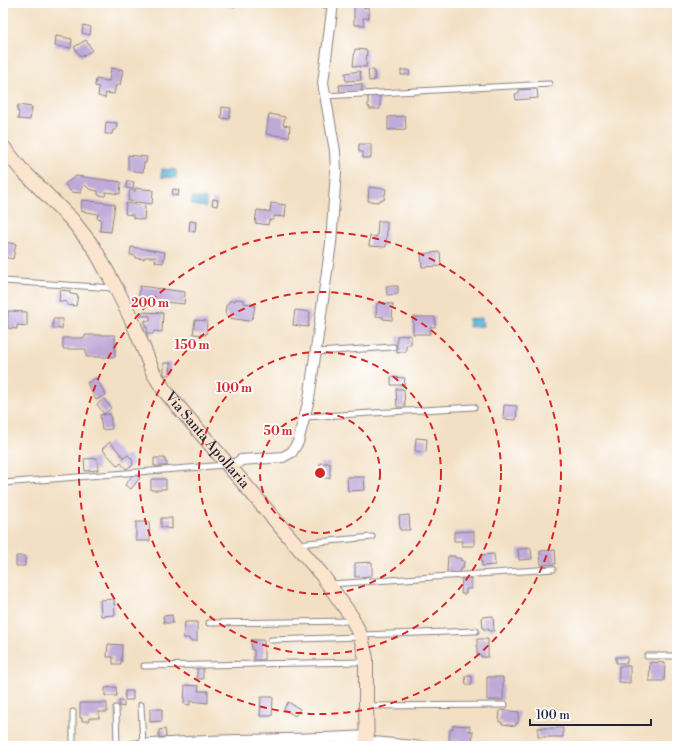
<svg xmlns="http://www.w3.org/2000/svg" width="680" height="749" font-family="'Libre Bodoni',serif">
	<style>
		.water { fill: #59b1d6; stroke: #3e6a88 }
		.building { fill: #bea9d8 }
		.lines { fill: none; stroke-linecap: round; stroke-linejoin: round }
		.lane-casing { stroke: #8a8180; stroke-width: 7 }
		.street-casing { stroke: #8a8180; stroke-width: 12 }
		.secondary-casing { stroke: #8a8180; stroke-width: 16 }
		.lane { stroke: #fff; stroke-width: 5 }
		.street { stroke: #fff; stroke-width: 10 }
		.secondary { stroke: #fbe5cf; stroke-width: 14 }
		.ring { fill: none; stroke: #d62828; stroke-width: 2; stroke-dasharray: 7 5 }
		.labels { text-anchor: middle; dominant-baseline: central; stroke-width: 3.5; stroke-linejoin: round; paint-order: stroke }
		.street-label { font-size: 14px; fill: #22223b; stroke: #fff }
		.centre { fill: #d62828; stroke: #fff; stroke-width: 2 }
		.ring-label { font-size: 12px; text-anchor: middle; font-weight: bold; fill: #d62828; stroke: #fff; stroke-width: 3.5; stroke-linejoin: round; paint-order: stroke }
	</style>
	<rect width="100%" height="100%" fill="#fff"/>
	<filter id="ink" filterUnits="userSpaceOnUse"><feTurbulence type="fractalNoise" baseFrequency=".025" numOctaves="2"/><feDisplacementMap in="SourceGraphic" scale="8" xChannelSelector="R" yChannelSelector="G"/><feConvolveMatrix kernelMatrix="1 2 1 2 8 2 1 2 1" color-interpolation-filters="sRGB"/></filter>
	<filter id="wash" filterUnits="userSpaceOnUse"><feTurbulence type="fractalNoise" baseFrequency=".012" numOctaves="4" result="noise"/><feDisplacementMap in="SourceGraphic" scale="16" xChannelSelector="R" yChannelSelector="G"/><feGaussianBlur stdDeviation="0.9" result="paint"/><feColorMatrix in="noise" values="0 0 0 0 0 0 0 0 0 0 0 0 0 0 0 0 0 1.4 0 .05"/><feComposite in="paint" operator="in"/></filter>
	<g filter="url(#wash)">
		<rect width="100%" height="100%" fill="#f3e0c4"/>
		<path class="water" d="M162,169L176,170V178L161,177Z
			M192,197L206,199V207L192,205Z
			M482,318L483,326L469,327L468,319Z"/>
		<g id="blocks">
			<path class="building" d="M218,3H236L235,7L217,5Z
				M364,4V8H369V18H363L364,25H354V5Z
				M83,25L91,27L90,35L82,33Z
				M56,36L72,39L71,48L55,46Z
				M86,40L92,50L81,57L74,47Z
				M355,49L367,50L366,67L353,66Z
				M111,68L123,70L120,85H116L114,94L106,93L105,98L98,96L99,87L95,86L96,79L109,81Z
				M368,70H374L375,80L369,81Z
				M401,70H409L410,75H401Z
				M360,71L361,80L346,81L345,73Z
				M362,84V91L340,92L339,85Z
				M537,89L538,98L516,100L515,94H519V90Z
				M368,96H380V109H369L370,107H368Z
				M18,105L32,107L30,120L18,119L19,112L17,111Z
				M222,107L231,108L229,119L221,118Z
				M269,114L285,117L283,125L290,126L289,137L266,134Z
				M405,116L406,129L388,130V117Z
				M106,122L117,123L116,130H113L112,134H105Z
				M359,144H371V158H363V152H359Z
				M128,155L147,157L146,163H144L143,172L128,170Z
				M76,176L121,182L120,194L106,192L105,196L98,195V191L89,189L85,185L81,188V193L71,192L65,184Z
				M127,181L134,182L133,189L126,188Z
				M369,187L386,189L384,200H379L378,202L368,201Z
				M135,188L153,190L152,204L128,201L130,190L135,191Z
				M173,189L179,190L178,196L172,195Z
				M213,199L218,200L217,206L212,205Z
				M82,200L115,204L111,232L100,231L101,219L97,218L98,214L81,211Z
				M126,203L145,206L144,220L133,218V215L125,214Z
				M271,203L286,205L285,217L274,216L273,220H269L268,225L255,223L257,210L270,212Z
				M190,221L196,222L195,232L189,231Z
				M378,221H387L386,247L369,246L370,236L377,237Z
				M4,242L16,244L13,259L3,257Z
				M131,247L165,252L163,263L155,262L156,257H145L144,259L136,258V256L130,255Z
				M440,252L441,266L422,267L421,254Z
				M140,286L185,292L184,304L155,301L154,306L141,305V303H138Z
				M386,286H398V294L387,295Z
				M60,290L70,291V294L78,295L76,306L67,305V302L59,301Z
				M235,299L244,300V303L255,305L253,317L249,321L229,318L225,312L226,306L230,301H235Z
				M377,303L393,304L392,320L383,319V317L376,316Z
				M295,310L310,312L308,327L293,325Z
				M8,311L27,312V326L17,325V329L7,328Z
				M141,312L163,313L162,332L154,331L153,334H147V327H145V320L150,321V316H141Z
				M413,317H435V327H430V334H413Z
				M53,319H63L62,329L53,328Z
				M195,320L207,321L206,335L193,334Z
				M85,335H115V357H86V349H63V338H85Z
				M411,335V345H406V352L397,353V336Z
				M164,363H171L170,375H164Z
				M391,377L405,378L404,385H391Z
				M96,378L106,395L96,400L87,383Z
				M396,389H404L405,407H397Z
				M104,399L111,408L104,414L97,404Z
				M504,405L517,406L516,420L503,419Z
				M110,414L112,429L102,430L100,415Z
				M416,438L427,439L426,452L415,451Z
				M110,442L124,458L128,455L132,459L133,465L126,469L121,463L118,466L102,449Z
				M97,458L98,470L85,471L84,459Z
				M154,458H165V462H167V466H154Z
				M320,463H330V478H320Z
				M134,473L140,478L131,489L125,485Z
				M347,477H364L365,490L348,491Z
				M151,479H166V489H161V490H151Z
				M409,515L410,530H400L399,516Z
				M161,518H172V529L161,527Z
				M136,522H149L150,541H136Z
				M474,531V546H462V541H454V532Z
				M531,548L532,559L519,560L518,549Z
				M555,550L556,564L541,565L540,551Z
				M494,554L495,565L482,566L481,555Z
				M16,556H25V566H16Z
				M448,556H455V558H461L460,560L464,561L463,569H460L459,573L447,572Z
				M372,562V576L355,577V563Z
				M462,578H471V589H466V594H461Z
				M114,599L115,615L101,616L100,600Z
				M172,615L173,623H164L163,616Z
				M493,616L494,631H489V629H483L482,617Z
				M185,622H197V641H190L189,638H183Z
				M477,639H488V657H481V655H477Z
				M251,640H264V660H254V650H252Z
				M108,644L122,645L121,664H113V657H107Z
				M616,657H627V663H616Z
				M650,662L665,663L664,681H649Z
				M619,666H630V683L619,682Z
				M197,668H203V679H197Z
				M465,676H472V685H466Z
				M487,677H503V700H487Z
				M185,685L199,686L198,691H208V703L190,701V705L184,704Z
				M116,687L117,696H105V688Z
				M125,691H133V700H125Z
				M261,697H273L272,716H260Z
				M119,701H124V707L119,706Z
				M288,702L300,709L295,716L284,709Z
				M80,703H107V712H99V718H89V721H82V718H80Z
				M150,709H162V721L150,722Z
				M500,710L519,712L518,724L516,723V726L502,724V722H499Z
				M453,725L470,726L469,731H473L472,742L449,740L450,729H453Z
				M538,728H563V737H538Z
				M165,729L166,737L159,738V730Z
				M527,744L542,745V746H527Z"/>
		</g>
	</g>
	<g filter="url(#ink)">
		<use href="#blocks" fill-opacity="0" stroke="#8a8180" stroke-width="1"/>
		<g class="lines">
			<defs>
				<path id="lane" d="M312,3L332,6
					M324,96L549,84
					M3,281L114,288
					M317,352L393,347
					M305,417L474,407
					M3,483L225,465
					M297,544L372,537
					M331,584L553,569
					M209,623L352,621
					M361,635L476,631
					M271,640L360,637
					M647,656H677
					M144,666L365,662
					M141,705L143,745
					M368,706L505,705
					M116,708L117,746
					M73,712V746
					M369,739L438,746"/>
				<path id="street" d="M232,469L236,464L241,460L283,457L292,452L298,442L309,399L331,243L336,171L335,151L323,83L333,3
					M132,746C210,738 288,741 367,736"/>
				<g id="secondary">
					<path id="s1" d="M3,147L21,169L72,220L94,248L116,288L132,320L153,372L164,390L322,575L351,616L361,637L366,658V706L367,746"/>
				</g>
			</defs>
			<use href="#lane" class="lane-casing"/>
			<use href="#street" class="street-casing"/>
			<use href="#secondary" class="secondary-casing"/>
			<use href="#lane" class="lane"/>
			<use href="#street" class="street"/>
			<use href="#secondary" class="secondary"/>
		</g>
	</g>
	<g class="ring">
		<circle cx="320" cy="473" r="60"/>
		<circle cx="320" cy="473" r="121"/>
		<circle cx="320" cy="473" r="181"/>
		<circle cx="320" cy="473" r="241"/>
	</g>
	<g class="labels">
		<g class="street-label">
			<text stroke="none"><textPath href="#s1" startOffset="361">Via Santa Apollaria</textPath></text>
		</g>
	</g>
	<circle cx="320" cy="473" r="6" class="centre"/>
	<g class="ring-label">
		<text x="150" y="307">200 m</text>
		<text x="192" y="349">150 m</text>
		<text x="234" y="392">100 m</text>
		<text x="278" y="435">50 m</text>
	</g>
	<rect width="680" height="749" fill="none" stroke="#fff" stroke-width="16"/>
	<path d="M530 719v6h121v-6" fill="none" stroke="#22223b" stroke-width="2"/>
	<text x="536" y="719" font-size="12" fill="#22223b" stroke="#ffffff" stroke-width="3" paint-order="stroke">100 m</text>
</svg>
